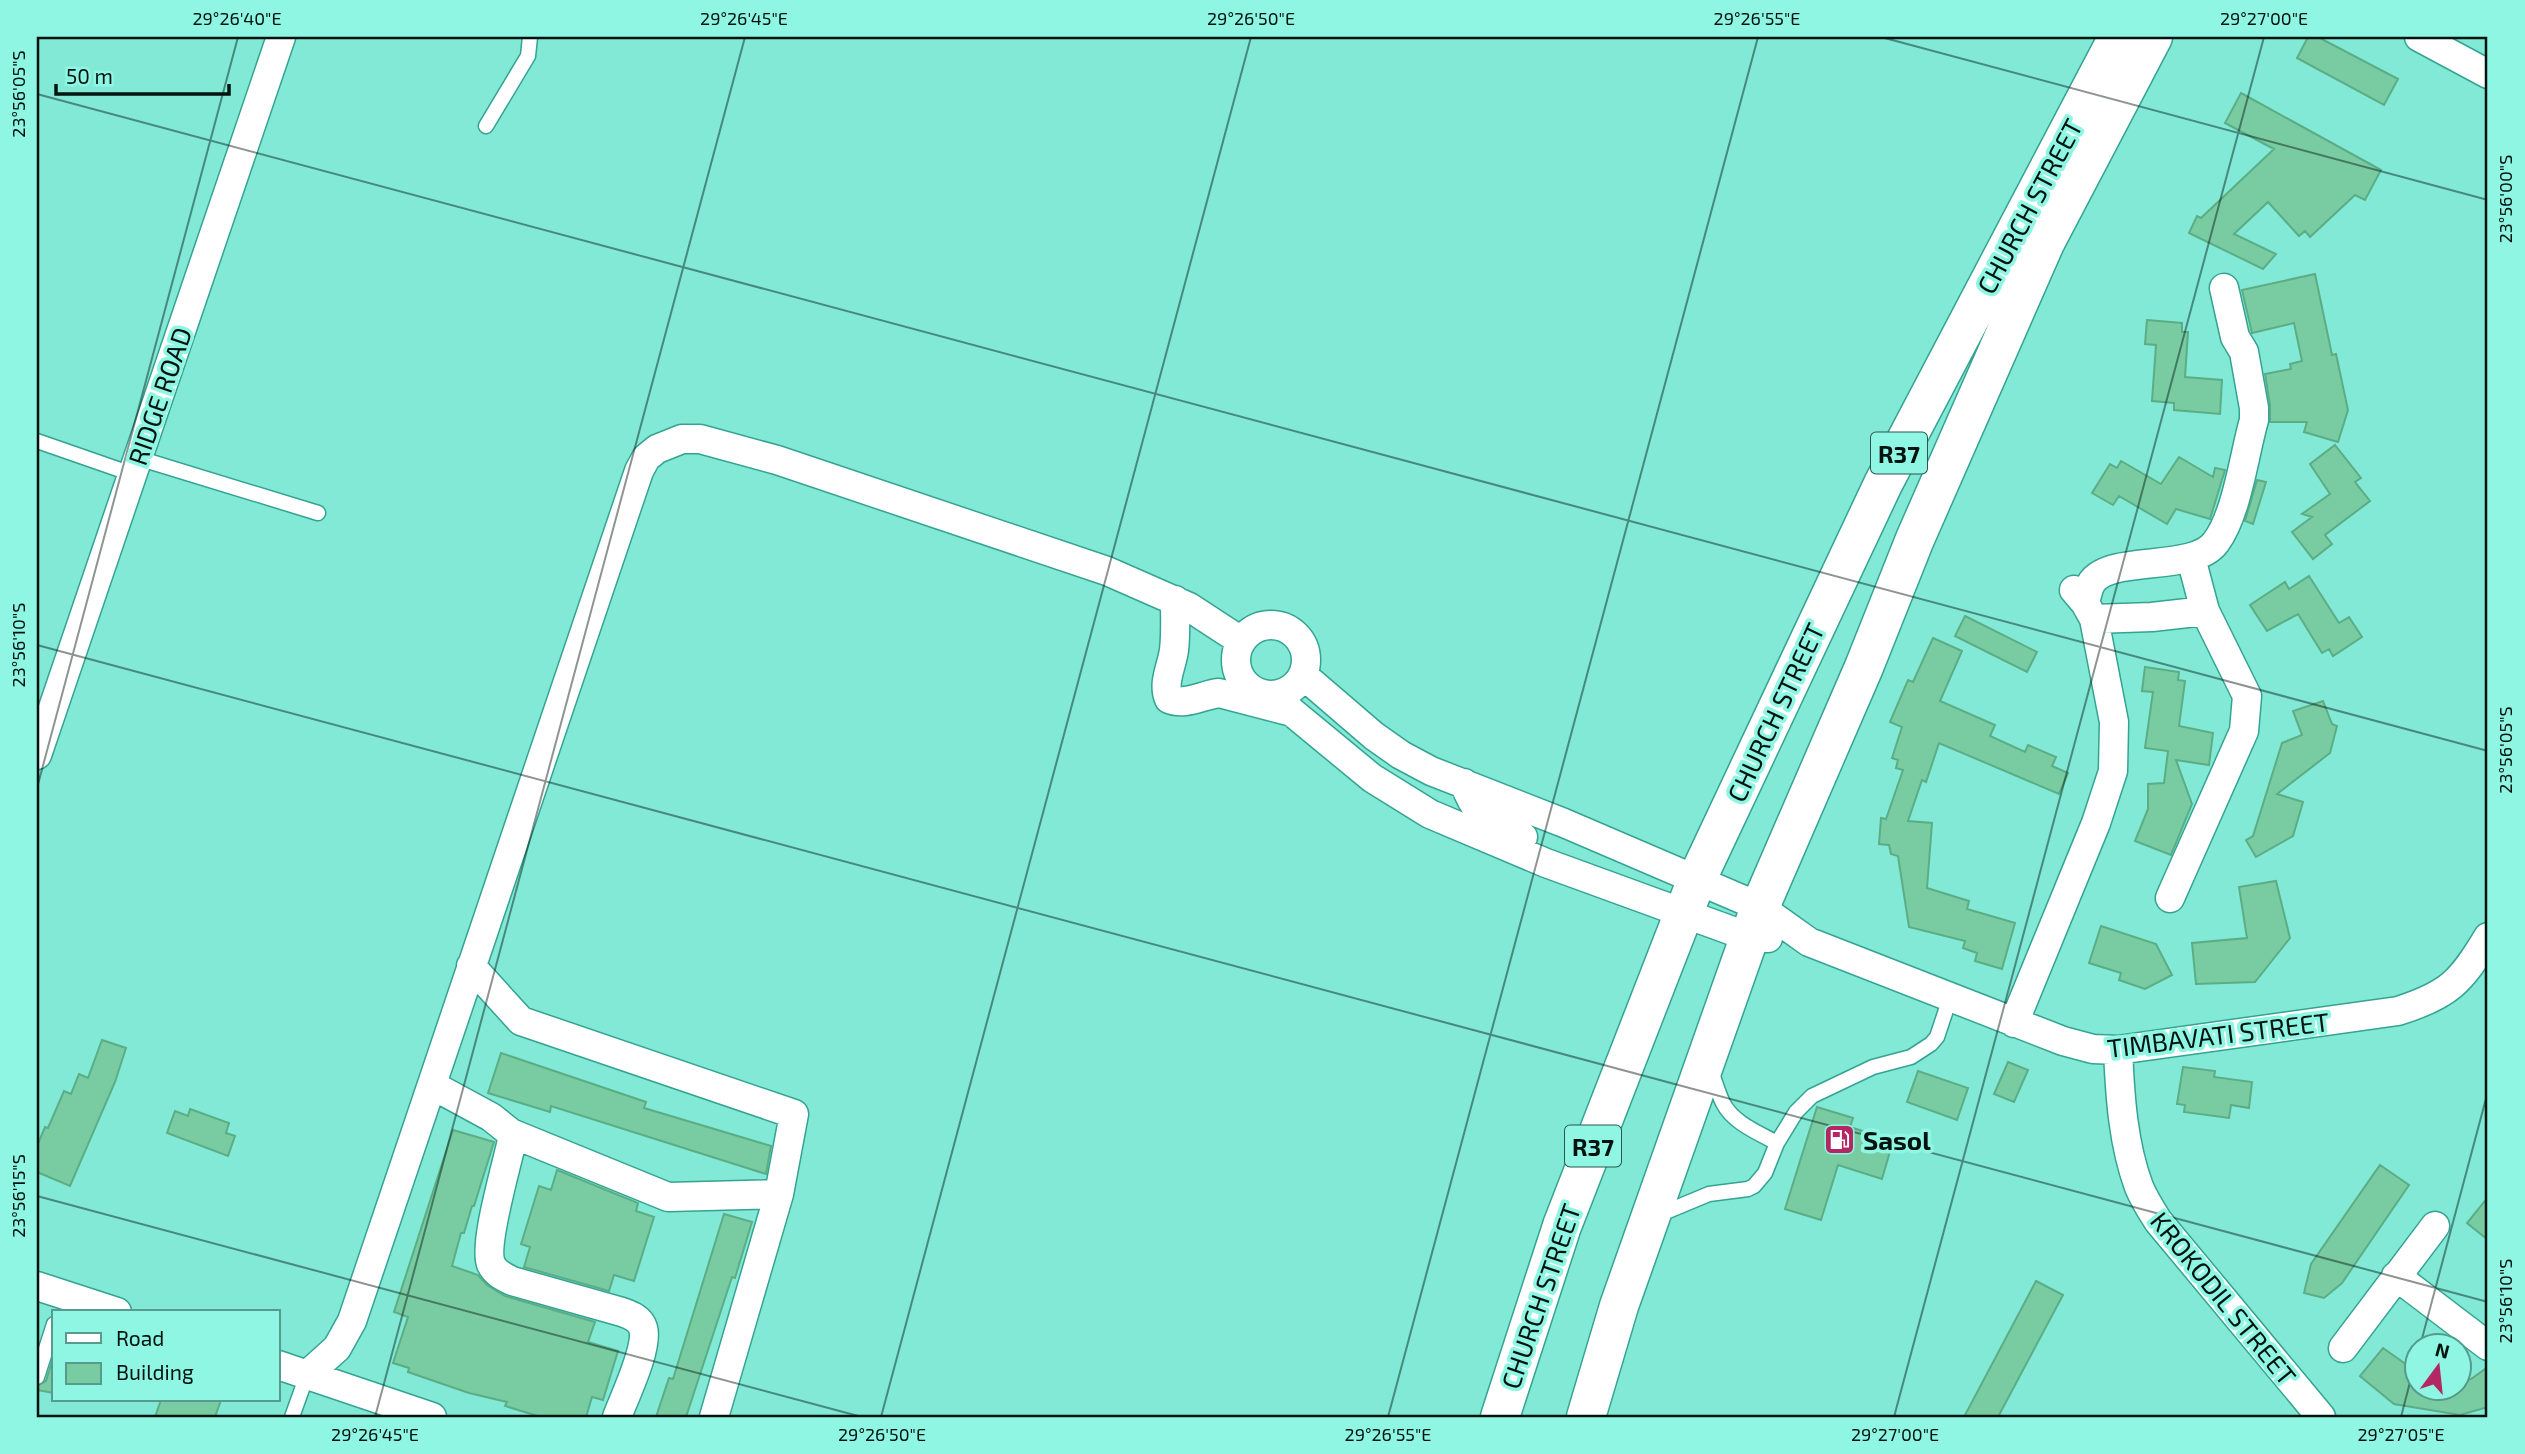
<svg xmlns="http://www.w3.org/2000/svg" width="2525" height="1454" font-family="'Exo 2',sans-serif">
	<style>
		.building { fill: #79cca2; stroke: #5bad85; stroke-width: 2 }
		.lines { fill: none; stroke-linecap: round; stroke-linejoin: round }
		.service-casing { stroke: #35a392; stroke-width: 17 }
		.minor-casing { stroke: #35a392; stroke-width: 31 }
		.primary-casing { stroke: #35a392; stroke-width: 41 }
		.service { stroke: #fff; stroke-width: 14 }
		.minor { stroke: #fff; stroke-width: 28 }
		.primary { stroke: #fff; stroke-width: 38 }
		.ticks { fill: none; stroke: #00130f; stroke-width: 2; stroke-opacity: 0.45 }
		.labels { text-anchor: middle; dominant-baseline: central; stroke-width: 7; stroke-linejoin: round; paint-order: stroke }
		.shield { fill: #8ef6e3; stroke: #2b574f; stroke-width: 2 }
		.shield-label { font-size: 24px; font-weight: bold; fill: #00130f }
		.street-label { font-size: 26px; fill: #00130f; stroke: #8ef6e3 }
		.poi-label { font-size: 26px; font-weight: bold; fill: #00130f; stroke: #8ef6e3; text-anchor: start }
		.neatline { fill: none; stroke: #00130f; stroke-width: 2.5 }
		.ticks-label { font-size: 18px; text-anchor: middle; fill: #00130f }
	</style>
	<rect width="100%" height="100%" fill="#81e9d6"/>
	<path class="building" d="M2308,37H2318L2398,79L2384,105L2297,58Z
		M2241,93L2381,170L2365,200L2355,195L2310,237L2305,231L2299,236L2268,202L2234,234L2276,254L2263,269L2189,233L2197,216L2201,218L2274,149L2225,123Z
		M2315,274L2332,355L2336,354L2348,410L2338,442L2304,432L2307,422H2270V405L2265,374L2291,369L2290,364L2302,361L2294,323L2252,333L2242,290Z
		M2147,320L2182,323V332H2188L2185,377L2222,380L2220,414L2174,410V403L2152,401L2156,345L2145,344Z
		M2335,445L2361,478L2355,482L2370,501L2325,535L2332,544L2313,559L2292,532L2312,517L2302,514L2330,494L2310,464Z
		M2179,457L2213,477L2215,468L2225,470L2210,519L2176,509L2167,524L2119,496L2113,505L2092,493L2110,464L2117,468L2121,461L2161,484Z
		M2257,480L2266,482L2253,524L2245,521Z
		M2309,576L2339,623L2349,617L2362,637L2333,656L2329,649L2322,653L2298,614L2267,631L2250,605L2285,582L2289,589Z
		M1965,616L2037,652L2027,672L1955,636Z
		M1933,638L1962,651L1940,701L1995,725L1990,736L2025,752L2028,745L2056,757L2052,766L2068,773L2059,794L1939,743L1926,782L1922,780L1908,821L1932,823L1927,888L1969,901L1967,909L2015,923L2002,969L1975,961L1977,953L1963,948L1965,941L1909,927L1898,856L1891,854L1889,845L1879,844L1881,818L1886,819L1903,770L1896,768L1898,760L1892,758L1902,727L1890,722L1908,680L1913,682Z
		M2145,667L2179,672L2178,680L2185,681L2179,726L2213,733L2209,765L2176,760L2192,804L2171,855L2135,841L2148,809V784L2164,783L2168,751L2145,748L2153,692L2142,691Z
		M2323,701L2332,724L2337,726L2330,753L2277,794L2303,802L2293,836L2256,857L2246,840L2253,836L2282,743L2302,735L2293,711Z
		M2276,881L2290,938L2255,982L2196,984L2192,943L2247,938L2239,887Z
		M2101,926L2156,944L2172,975L2145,989L2119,980L2121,973L2089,963Z
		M102,1040L126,1048L115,1082L70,1186L37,1172V1146L45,1127L48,1128L64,1091L71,1094L79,1074L88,1078Z
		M501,1053L646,1102L644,1108L771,1146L766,1174L551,1106L550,1112L488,1093Z
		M2008,1062L2028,1070L2014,1102L1994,1094Z
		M2183,1067L2215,1071L2214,1077L2252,1082L2249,1108L2231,1105L2229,1118L2184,1112L2185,1105L2177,1104Z
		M1918,1071L1968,1088L1957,1120L1907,1102Z
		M1817,1107L1853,1118L1850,1127L1893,1141L1882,1179L1838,1165L1821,1220L1785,1209Z
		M190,1109L229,1123L226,1133L235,1136L228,1156L167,1133L175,1111L188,1116Z
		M453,1130L494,1142L474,1206H472L464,1233H461L452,1266L478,1275L487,1285L505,1296L595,1322L588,1342L618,1351L603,1400L592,1397L586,1417H541L505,1406L507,1402L469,1393L408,1372L409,1368L393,1363L408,1317L394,1312Z
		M2380,1165L2409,1185L2342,1283L2324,1298L2304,1293L2311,1264Z
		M557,1170L638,1203L636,1211L654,1217L634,1281L614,1275L609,1291L524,1267L530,1247L521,1244L539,1186L551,1190Z
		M2488,1197V1240L2467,1223Z
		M724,1214L752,1222L735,1278L732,1277L686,1417H656L669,1378L673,1379Z
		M2036,1281L2063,1295L1998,1417H1964Z
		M2383,1348L2417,1372V1388H2459V1381L2471,1379L2488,1367V1407L2460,1415L2394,1404L2360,1376Z
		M54,1355V1393L37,1390V1386L46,1381Z
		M161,1400H221L215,1417H155Z"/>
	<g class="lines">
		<defs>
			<path id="service" d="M486,126L528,56L530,37
				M37,441L132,474
				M138,458L318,513
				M1711,1071C1715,1081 1718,1093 1723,1103C1733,1123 1759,1133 1777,1143
				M1656,1216L1709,1194L1748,1189L1754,1186L1765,1173L1777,1143L1796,1112L1812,1096L1873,1067L1911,1057L1931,1044L1937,1037L1950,998
				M37,1377L54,1324
				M292,1417L307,1375"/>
			<path id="minor" d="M2419,37L2488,74
				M1175,600C1175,616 1176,634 1174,650C1172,666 1162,683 1169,699C1185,706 1202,695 1219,693L1292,712
				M2085,603C2087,596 2088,588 2092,582C2112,554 2194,573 2216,542C2237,514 2244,455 2254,420V408L2244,352L2235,337L2224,288
				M2094,619L2152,617L2205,611
				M1236 660a35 35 0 1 1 70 0a35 35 0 1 1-70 0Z
				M1303,675L1374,736L1401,755L1431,771L1564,823L1760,907L1809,942L2063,1041L2093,1049L2118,1050L2398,1011C2449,995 2461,982 2488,937
				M1276,695L1292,712L1372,778L1430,814L1546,863L1749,937L1768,938
				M37,755L281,37
				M1464,783C1481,829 1492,812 1523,837
				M2170,898L2244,731L2247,696L2205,611L2191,558
				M471,966L521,1021L794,1114L779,1194L714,1417
				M2014,1023L2096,823L2113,771L2114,722L2094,619L2085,603L2074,590
				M2118,1050C2120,1096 2123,1144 2139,1187C2144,1199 2151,1210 2158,1221L2321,1417
				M432,1085L491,1117L511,1133L512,1140C507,1165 483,1244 491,1264C495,1273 504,1277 512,1281L622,1312C630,1315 640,1318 643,1328C649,1347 624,1398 617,1417
				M511,1133L668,1197L779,1194
				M2396,1276L2488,1346
				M37,1286L117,1312
				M2343,1348L2435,1226
				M278,1365L432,1417
				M307,1375L337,1348L352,1321L639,471L646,458L657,449L682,439H700L777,460L1107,571L1189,607L1241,641"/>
			<path id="primary" d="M1500,1417L1562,1226L1697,879L1883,484L2118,37
				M1586,1417L1619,1306L1760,907L1864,667L1915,539L2045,243L2153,37"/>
		</defs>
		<use href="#service" class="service-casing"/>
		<use href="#minor" class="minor-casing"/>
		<use href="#primary" class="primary-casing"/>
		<use href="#service" class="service"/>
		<use href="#minor" class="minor"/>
		<use href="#primary" class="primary"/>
	</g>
	<path class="ticks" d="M1881,37L2488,200M37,94L2488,751M37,645L2488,1302M37,788L238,37M37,1196L862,1417M2420,1346L2488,1091M375,1417L745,37M881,1417L1251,37M1388,1417L1758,37M1894,1417L2264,37M2401,1417L2416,1359"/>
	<defs>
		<symbol id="fuel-square" viewBox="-11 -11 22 22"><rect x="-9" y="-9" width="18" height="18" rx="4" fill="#b32762" stroke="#8ef6e3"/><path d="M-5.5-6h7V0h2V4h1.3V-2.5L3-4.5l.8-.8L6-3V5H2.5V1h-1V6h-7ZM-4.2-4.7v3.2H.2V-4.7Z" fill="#fff"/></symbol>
	</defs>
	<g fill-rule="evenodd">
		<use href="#fuel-square" x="1822" y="1122" width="35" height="35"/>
	</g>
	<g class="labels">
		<g class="shield">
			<rect x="1871" y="432.5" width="56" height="41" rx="5"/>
			<rect x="1565" y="1125.5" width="56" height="41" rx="5"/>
		</g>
		<g class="shield-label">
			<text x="1899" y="453">R37</text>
			<text x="1593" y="1146">R37</text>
		</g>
		<g class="street-label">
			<text transform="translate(2029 206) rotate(-62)">CHURCH STREET</text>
			<text transform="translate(159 396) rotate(-71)">RIDGE ROAD</text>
			<text transform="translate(1775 712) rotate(-65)">CHURCH STREET</text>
			<text transform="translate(2218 1034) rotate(-7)">TIMBAVATI STREET</text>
			<text transform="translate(1540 1296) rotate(-71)">CHURCH STREET</text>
			<text transform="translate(2224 1298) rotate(51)">KROKODIL STREET</text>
		</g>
		<g class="poi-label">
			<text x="1863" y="1139">Sasol</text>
		</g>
	</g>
	<rect width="2525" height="1454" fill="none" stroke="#8ef6e3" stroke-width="77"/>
	<rect x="52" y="1310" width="228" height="91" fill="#8ef6e3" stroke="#559b8e" stroke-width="2"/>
	<rect x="66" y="1333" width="35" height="10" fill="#ffffff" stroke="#559b8e" stroke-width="2"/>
	<text x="116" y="1346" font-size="21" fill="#00130f">Road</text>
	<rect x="66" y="1363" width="35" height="21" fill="#79cca2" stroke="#559b8e" stroke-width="2"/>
	<text x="116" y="1380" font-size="21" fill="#00130f">Building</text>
	<g transform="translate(2438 1367) rotate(15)"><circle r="33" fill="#8ef6e3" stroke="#559b8e" stroke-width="2"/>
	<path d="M0-5L12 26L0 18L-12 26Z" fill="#b32762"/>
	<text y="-10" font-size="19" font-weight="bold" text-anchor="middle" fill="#00130f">N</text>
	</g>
	<path d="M56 84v10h173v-10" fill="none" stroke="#00130f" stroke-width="3.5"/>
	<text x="66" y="84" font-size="21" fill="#00130f" stroke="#8ef6e3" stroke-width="5" paint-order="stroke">50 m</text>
	<rect x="38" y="38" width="2448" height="1378" class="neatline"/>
	<g class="ticks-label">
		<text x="237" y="25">29°26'40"E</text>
		<text x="744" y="25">29°26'45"E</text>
		<text x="1251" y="25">29°26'50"E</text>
		<text x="1757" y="25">29°26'55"E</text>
		<text x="2264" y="25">29°27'00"E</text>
		<text transform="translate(19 94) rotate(-90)" y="6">23°56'05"S</text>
		<text transform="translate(2506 199) rotate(-90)" y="6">23°56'00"S</text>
		<text transform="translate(19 645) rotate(-90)" y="6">23°56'10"S</text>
		<text transform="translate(2506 750) rotate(-90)" y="6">23°56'05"S</text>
		<text transform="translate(19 1196) rotate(-90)" y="6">23°56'15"S</text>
		<text transform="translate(2506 1301) rotate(-90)" y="6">23°56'10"S</text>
		<text x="375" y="1441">29°26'45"E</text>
		<text x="882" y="1441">29°26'50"E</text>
		<text x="1388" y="1441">29°26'55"E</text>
		<text x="1895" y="1441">29°27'00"E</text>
		<text x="2401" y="1441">29°27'05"E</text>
	</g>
</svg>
